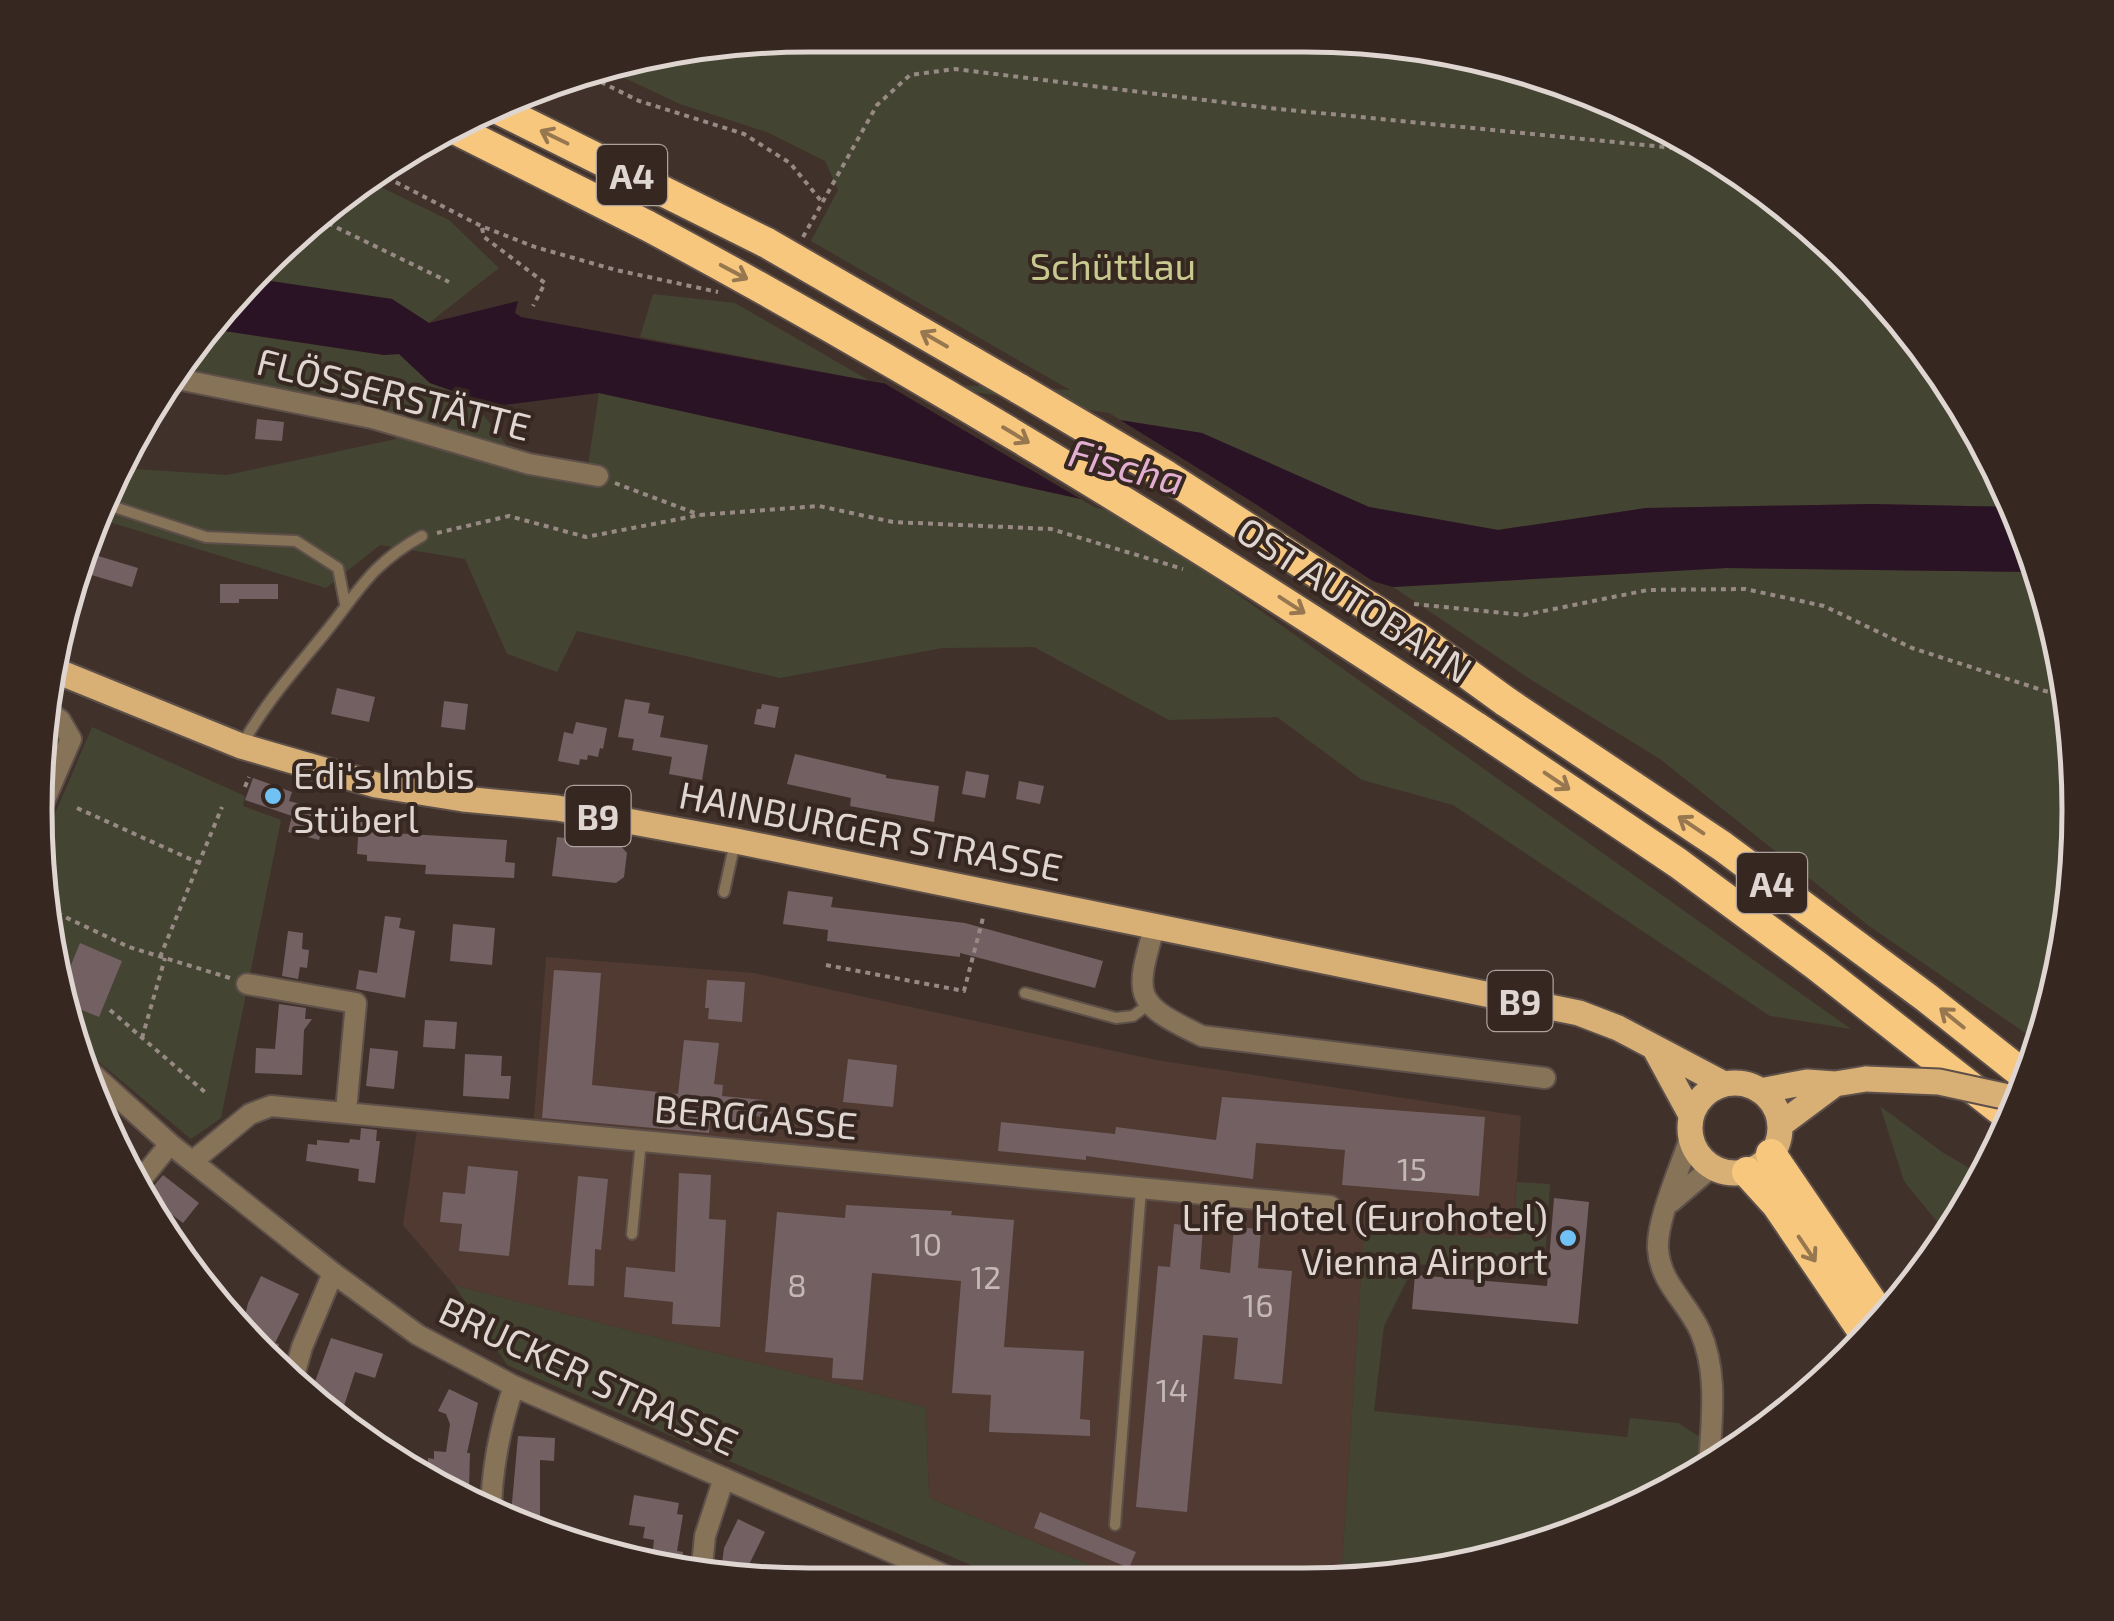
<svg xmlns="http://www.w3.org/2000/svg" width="2114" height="1621" font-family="'Exo 2',sans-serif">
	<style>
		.built { fill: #503a31 }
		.green { fill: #444432 }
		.water { fill: #2a1324 }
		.pier { fill: #41312b }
		.building { fill: #736062 }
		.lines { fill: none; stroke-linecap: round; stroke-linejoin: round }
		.service-casing { stroke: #5d4f49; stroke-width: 14 }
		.minor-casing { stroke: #5d4f49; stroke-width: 24 }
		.primary-casing { stroke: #5d4f49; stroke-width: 29 }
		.motorway-casing { stroke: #5d4f49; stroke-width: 34 }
		.path { stroke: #978a85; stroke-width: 4; stroke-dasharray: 5 5; stroke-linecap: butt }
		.service { stroke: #877357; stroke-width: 10 }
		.minor { stroke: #877357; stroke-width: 20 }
		.primary { stroke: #d8af74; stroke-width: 25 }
		.motorway { stroke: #f8c77e; stroke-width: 30 }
		.primary-bridge-casing { stroke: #5d4f49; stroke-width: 29; stroke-linecap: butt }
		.motorway-bridge-casing { stroke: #5d4f49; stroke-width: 34; stroke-linecap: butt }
		.primary-bridge { stroke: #d8af74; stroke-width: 25 }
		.motorway-bridge { stroke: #f8c77e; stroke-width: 30 }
		.oneway { stroke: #977750 }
		.poi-dot { fill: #72c1f5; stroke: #362721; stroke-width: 4 }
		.labels { text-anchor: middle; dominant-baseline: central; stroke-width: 8; stroke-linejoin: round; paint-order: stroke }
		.number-label { font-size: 32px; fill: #c4b8b5 }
		.shield { fill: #362721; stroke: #aca19c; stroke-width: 2.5 }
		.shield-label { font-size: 35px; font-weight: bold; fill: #dfd5d1 }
		.park-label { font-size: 38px; fill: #c8c98f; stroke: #362721 }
		.street-label { font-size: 38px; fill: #dfd5d1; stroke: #362721 }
		.poi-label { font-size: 38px; fill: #dfd5d1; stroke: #362721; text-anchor: start }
		.water-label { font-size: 40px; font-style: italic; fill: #e2afd3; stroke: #362721 }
		.rim { fill: none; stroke: #dfd5d1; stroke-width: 5 }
	</style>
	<rect width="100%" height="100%" fill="#41312b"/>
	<path class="built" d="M546,957L754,973L1156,1060L1521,1116L1513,1239L1364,1231L1341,1579H1124L929,1498L926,1407L454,1285L403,1225L417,1130H533Z"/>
	<path class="green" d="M811,35L1354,37L1505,62L1647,115L1775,195L1949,380L2016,507L1871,504L1647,508L1498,530L1369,507L1202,433L870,381L640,337L653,294L735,303L870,381L1070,390L811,241L838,190L825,161L769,133L680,104L599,66L609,62Z
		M368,181L449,220L499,268L429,323L392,299L250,279L262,263Z
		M211,329L384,355L399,354L430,383L470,398L531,476L586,478L599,393L1113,506L1851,1029L1770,1016L1453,805L1362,780L1277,717L1169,720L1034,647L943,648L780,678L577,631L557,672L507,654L465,559L380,545L326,588L99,519L120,468L227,475L396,439L375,409L180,369Z
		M1726,568L2038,572L2064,660L2079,811L2064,962L2040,1043L1869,926L1660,759L1533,681L1393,587Z
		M92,727L245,796L243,806L281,820L221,1118L191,1139L76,1043L62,1012L40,849Z
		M1880,1106L1942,1152L1983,1176L1950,1238L1904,1181Z
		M1517,1182L1550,1184L1544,1275L1415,1264L1384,1326L1374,1411L1627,1437L1630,1418L1678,1423L1731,1457L1553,1545L1404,1579H1341L1364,1230L1513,1239Z
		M454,1285L926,1407L929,1498L1124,1579H1003L507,1365Z"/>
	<path class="water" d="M250,278L392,299L429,323L518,301L515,313L521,317L870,381L1202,433L1369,507L1498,530L1646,508L1871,504L2016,507L2038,572L1726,568L1393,587L1113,506L599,393L496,406L430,383L399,354L384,355L211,329Z"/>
	<path class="pier" d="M872,376L1109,413L1254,503L1388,591L1094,507Z"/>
	<path class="building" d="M257,419L284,422L282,441L255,439Z
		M85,552L138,568L132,587L78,571Z
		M220,584H278V599H239V603H220Z
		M337,688L375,697L369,722L331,714Z
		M625,699L650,703L648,713L664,716L660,737L708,745L702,780L669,774L672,757L632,750L634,739L618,737Z
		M444,701L468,704L465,730L441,727Z
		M762,704L779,707L775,728L754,724L757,709H761Z
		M576,722L607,728L603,749L600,748L598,757L588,755L587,760L580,759L579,765L558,761L564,732L573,734Z
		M795,754L886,775V778L939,786L934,822L850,806L851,798L787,784Z
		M966,771L989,775L985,798L962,794Z
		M253,778L292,792L289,801L327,811L319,840L288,832L292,816L245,800Z
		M1019,781L1044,786L1040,804L1016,799Z
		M359,822L376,823V832L507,840L505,862L515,863L514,878L425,874L426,865L367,861V855L357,854Z
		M557,837L620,845L627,853L624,877L616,883L552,876Z
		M788,891L833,897L831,907L965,923L1103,961L1095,988L960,953V957L827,941L828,930L783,924Z
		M385,916L401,918L399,928L415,931L405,998L356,989L359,970L377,973Z
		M453,924L495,928L492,965L450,961Z
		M288,931L303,933L302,949L309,950L307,968L300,967L298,979L282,976Z
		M80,943L122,961L99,1017L60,1001L59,994Z
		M554,970L601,973L592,1085L678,1094L684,1040L719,1043L714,1084L723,1085L722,1096L763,1100L762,1117L745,1115L744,1123L710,1120L709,1133L542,1118Z
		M707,980L745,982L742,1022L708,1019L709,1008H705Z
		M279,1004L306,1008L305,1019H312L304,1030L302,1075L255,1073L256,1048L275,1049Z
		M425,1020L457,1022L455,1049L423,1047Z
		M370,1048L398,1051L394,1089L366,1086Z
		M465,1054L502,1056L501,1076H511L509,1099L463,1096Z
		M848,1059L897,1065L893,1107L843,1102Z
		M1222,1097L1485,1117L1479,1196L1342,1185L1345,1150L1256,1143L1253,1179L1086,1156V1160L998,1151L1001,1122L1115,1134L1116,1127L1216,1140Z
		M361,1128L377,1130L376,1141H380L375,1183L358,1181L359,1169L306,1161L308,1144L317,1145V1140L349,1143L350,1139L360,1140Z
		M468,1166L518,1171L509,1256L459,1251L462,1224L440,1222L443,1192L465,1194Z
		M679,1173L711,1175L709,1219L726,1220L720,1327L672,1324L673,1302L624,1297L626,1267L675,1272Z
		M163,1175L199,1203L183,1223L159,1205L156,1209L145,1196Z
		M578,1176L608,1179L601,1250L595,1249L594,1286L568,1285Z
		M1554,1198L1589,1202L1578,1324L1412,1309L1415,1275L1547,1286Z
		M846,1205L952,1211L951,1215L1014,1220L1004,1347L1084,1351L1080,1419L1090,1420V1436L989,1432L991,1395L952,1393L961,1281L872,1273L863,1380L832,1378L833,1358L765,1352L777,1212L845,1218Z
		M1174,1224L1203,1227L1200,1269L1230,1273L1234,1227L1261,1229L1258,1268L1292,1271L1282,1384L1234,1379L1238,1338L1203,1335L1187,1512L1136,1507L1158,1266L1170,1267Z
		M261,1276L299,1294L275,1343L279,1344L272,1367L241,1333L248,1303Z
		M331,1338L383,1354L375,1378L355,1372L341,1415L325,1410L309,1398Z
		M449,1389L478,1403L467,1453H470L469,1488L438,1487L435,1485V1474H427L428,1458L434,1459V1451L446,1452L450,1424L446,1414L438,1411Z
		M518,1436L555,1438L554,1461L540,1460V1527L510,1525Z
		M634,1495L679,1503L677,1514L683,1515L677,1551L683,1552L680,1572L651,1564L654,1540L643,1538L645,1527L629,1525Z
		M1040,1512L1136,1552L1129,1568L1034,1528Z
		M738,1519L765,1532L742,1579H720L724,1548Z"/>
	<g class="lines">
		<defs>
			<path id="service" d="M105,504L206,537L296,541L338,568L345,603
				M242,745C265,703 295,670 325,633C359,591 371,564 422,536
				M724,892L735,842
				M1025,993L1116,1018L1133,1016L1149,1004
				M632,1234L641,1141
				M1115,1525L1141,1189"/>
			<path id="minor" d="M173,378L372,418L529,464L598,476
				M36,820L71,739L60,720L48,712
				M1155,925C1134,997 1133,1003 1202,1036L1545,1078
				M247,984L356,1003L346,1111
				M87,1069L170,1144L333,1273L418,1335L514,1386L953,1579
				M1690,1138C1681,1166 1656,1221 1658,1249C1660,1283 1687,1302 1700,1331C1719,1374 1711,1422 1709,1468
				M193,1161L250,1114L271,1106L1330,1206
				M139,1182L170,1144
				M1671,1202L1712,1167
				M292,1383L302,1347L333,1273
				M491,1515C491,1473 500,1426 514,1386
				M701,1577L705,1536L724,1478"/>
			<path id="primary" d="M54,670L241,746L376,785L463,799L557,808L736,841L1579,1013L1618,1028L1724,1084
				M1654,1047L1691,1115
				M1690 1128a45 45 0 1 1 90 0a45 45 0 1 1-90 0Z
				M1760,1091L1807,1082L1835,1084L1866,1079
				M1780,1125L1835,1084"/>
			<path id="motorway" d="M496,108L767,243
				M451,127L648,226
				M1018,388L1167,476L1320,575
				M1505,701L1722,846L1927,998L2029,1079
				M1476,727L1678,863L1817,966L2013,1120
				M1771,1154L1884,1320
				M1747,1172L1777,1205L1868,1339"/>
		</defs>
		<use href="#service" class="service-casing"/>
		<use href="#minor" class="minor-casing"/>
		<use href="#primary" class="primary-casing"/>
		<use href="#motorway" class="motorway-casing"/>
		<path class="path" d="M583,73L639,101L744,134L790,163L822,202
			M378,173L481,226L535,247L616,270L718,292
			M319,219L449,282
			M482,228L484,237L545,283L533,306
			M803,237L877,105L910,75L955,69L1269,108L1705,151
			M615,483L700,515
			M437,533L509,516L586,537L700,515L819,506L893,522L1051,529L1183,569
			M1414,604L1524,615L1648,590L1745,589L1824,606L1912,648L2045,691L2068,695
			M245,787L249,777
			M77,808L199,863
			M48,909L129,947L230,978
			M160,957L222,807
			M826,965L964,991L984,914
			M110,1010L206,1093
			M142,1038L165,958"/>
		<use href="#service" class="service"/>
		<use href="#minor" class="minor"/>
		<use href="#primary" class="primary"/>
		<use href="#motorway" class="motorway"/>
		<defs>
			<path id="primary-bridge" d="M1866,1079L1939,1082L2022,1100"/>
			<path id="motorway-bridge" d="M648,226C933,379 1207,549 1476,727
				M767,243L1018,388
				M1320,575L1417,637L1505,701"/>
		</defs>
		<use href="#primary-bridge" class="primary-bridge-casing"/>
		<use href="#motorway-bridge" class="motorway-bridge-casing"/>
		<use href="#primary-bridge" class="primary-bridge"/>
		<use href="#motorway-bridge" class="motorway-bridge"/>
	</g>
	<defs><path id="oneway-shaft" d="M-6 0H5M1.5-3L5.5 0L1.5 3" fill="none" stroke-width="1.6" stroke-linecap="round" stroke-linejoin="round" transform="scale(2.5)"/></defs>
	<g class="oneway">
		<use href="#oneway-shaft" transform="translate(554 137) rotate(-154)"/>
		<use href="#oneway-shaft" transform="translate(734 272) rotate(28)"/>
		<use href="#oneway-shaft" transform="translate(934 339) rotate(-150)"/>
		<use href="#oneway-shaft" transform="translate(1016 435) rotate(31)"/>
		<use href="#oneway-shaft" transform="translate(1292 605) rotate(33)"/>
		<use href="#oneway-shaft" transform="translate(1557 781) rotate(34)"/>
		<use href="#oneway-shaft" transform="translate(1691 825) rotate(-146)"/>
		<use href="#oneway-shaft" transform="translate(1952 1018) rotate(-141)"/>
		<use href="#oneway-shaft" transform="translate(1807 1249) rotate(56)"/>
	</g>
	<g class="poi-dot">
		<circle cx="273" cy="796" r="10"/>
		<circle cx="1568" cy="1238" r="10"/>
	</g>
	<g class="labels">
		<g class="number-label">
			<text x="1412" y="1168">15</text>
			<text x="926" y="1243">10</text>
			<text x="986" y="1276">12</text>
			<text x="797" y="1284">8</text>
			<text x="1258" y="1304">16</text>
			<text x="1172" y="1389">14</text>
		</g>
		<g class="shield">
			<rect x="597" y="145" width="70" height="60" rx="8"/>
			<rect x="565.5" y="786" width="65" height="60" rx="8"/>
			<rect x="1737" y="853" width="70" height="60" rx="8"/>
			<rect x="1487.5" y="971" width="65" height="60" rx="8"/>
		</g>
		<g class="shield-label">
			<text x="632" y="175">A4</text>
			<text x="598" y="816">B9</text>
			<text x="1772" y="883">A4</text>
			<text x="1520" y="1001">B9</text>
		</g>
		<g class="park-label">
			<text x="1113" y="265">Schüttlau</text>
		</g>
		<g class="street-label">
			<text transform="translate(394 393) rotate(14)">FLÖSSERSTÄTTE</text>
			<text transform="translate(1355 599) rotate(33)">OST AUTOBAHN</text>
			<text transform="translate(871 830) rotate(11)">HAINBURGER STRASSE</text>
			<text transform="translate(756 1116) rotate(5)">BERGGASSE</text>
			<text transform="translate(589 1375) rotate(25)">BRUCKER STRASSE</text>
		</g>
		<g class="poi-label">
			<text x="293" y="774">Edi's Imbis<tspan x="293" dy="44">Stüberl</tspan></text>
			<text x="1548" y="1216" text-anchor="end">Life Hotel (Eurohotel)<tspan x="1548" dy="44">Vienna Airport</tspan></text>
		</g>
		<g class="water-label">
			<text transform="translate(1127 465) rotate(15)">Fischa</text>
		</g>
	</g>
	<path d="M0 0H2114V1621H0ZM810 52H1304A758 758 0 0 1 2062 810V810A758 758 0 0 1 1304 1568H810A758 758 0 0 1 52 810V810A758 758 0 0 1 810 52Z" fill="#362721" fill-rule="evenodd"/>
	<path class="rim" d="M810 52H1304A758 758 0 0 1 2062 810V810A758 758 0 0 1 1304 1568H810A758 758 0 0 1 52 810V810A758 758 0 0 1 810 52Z"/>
</svg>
